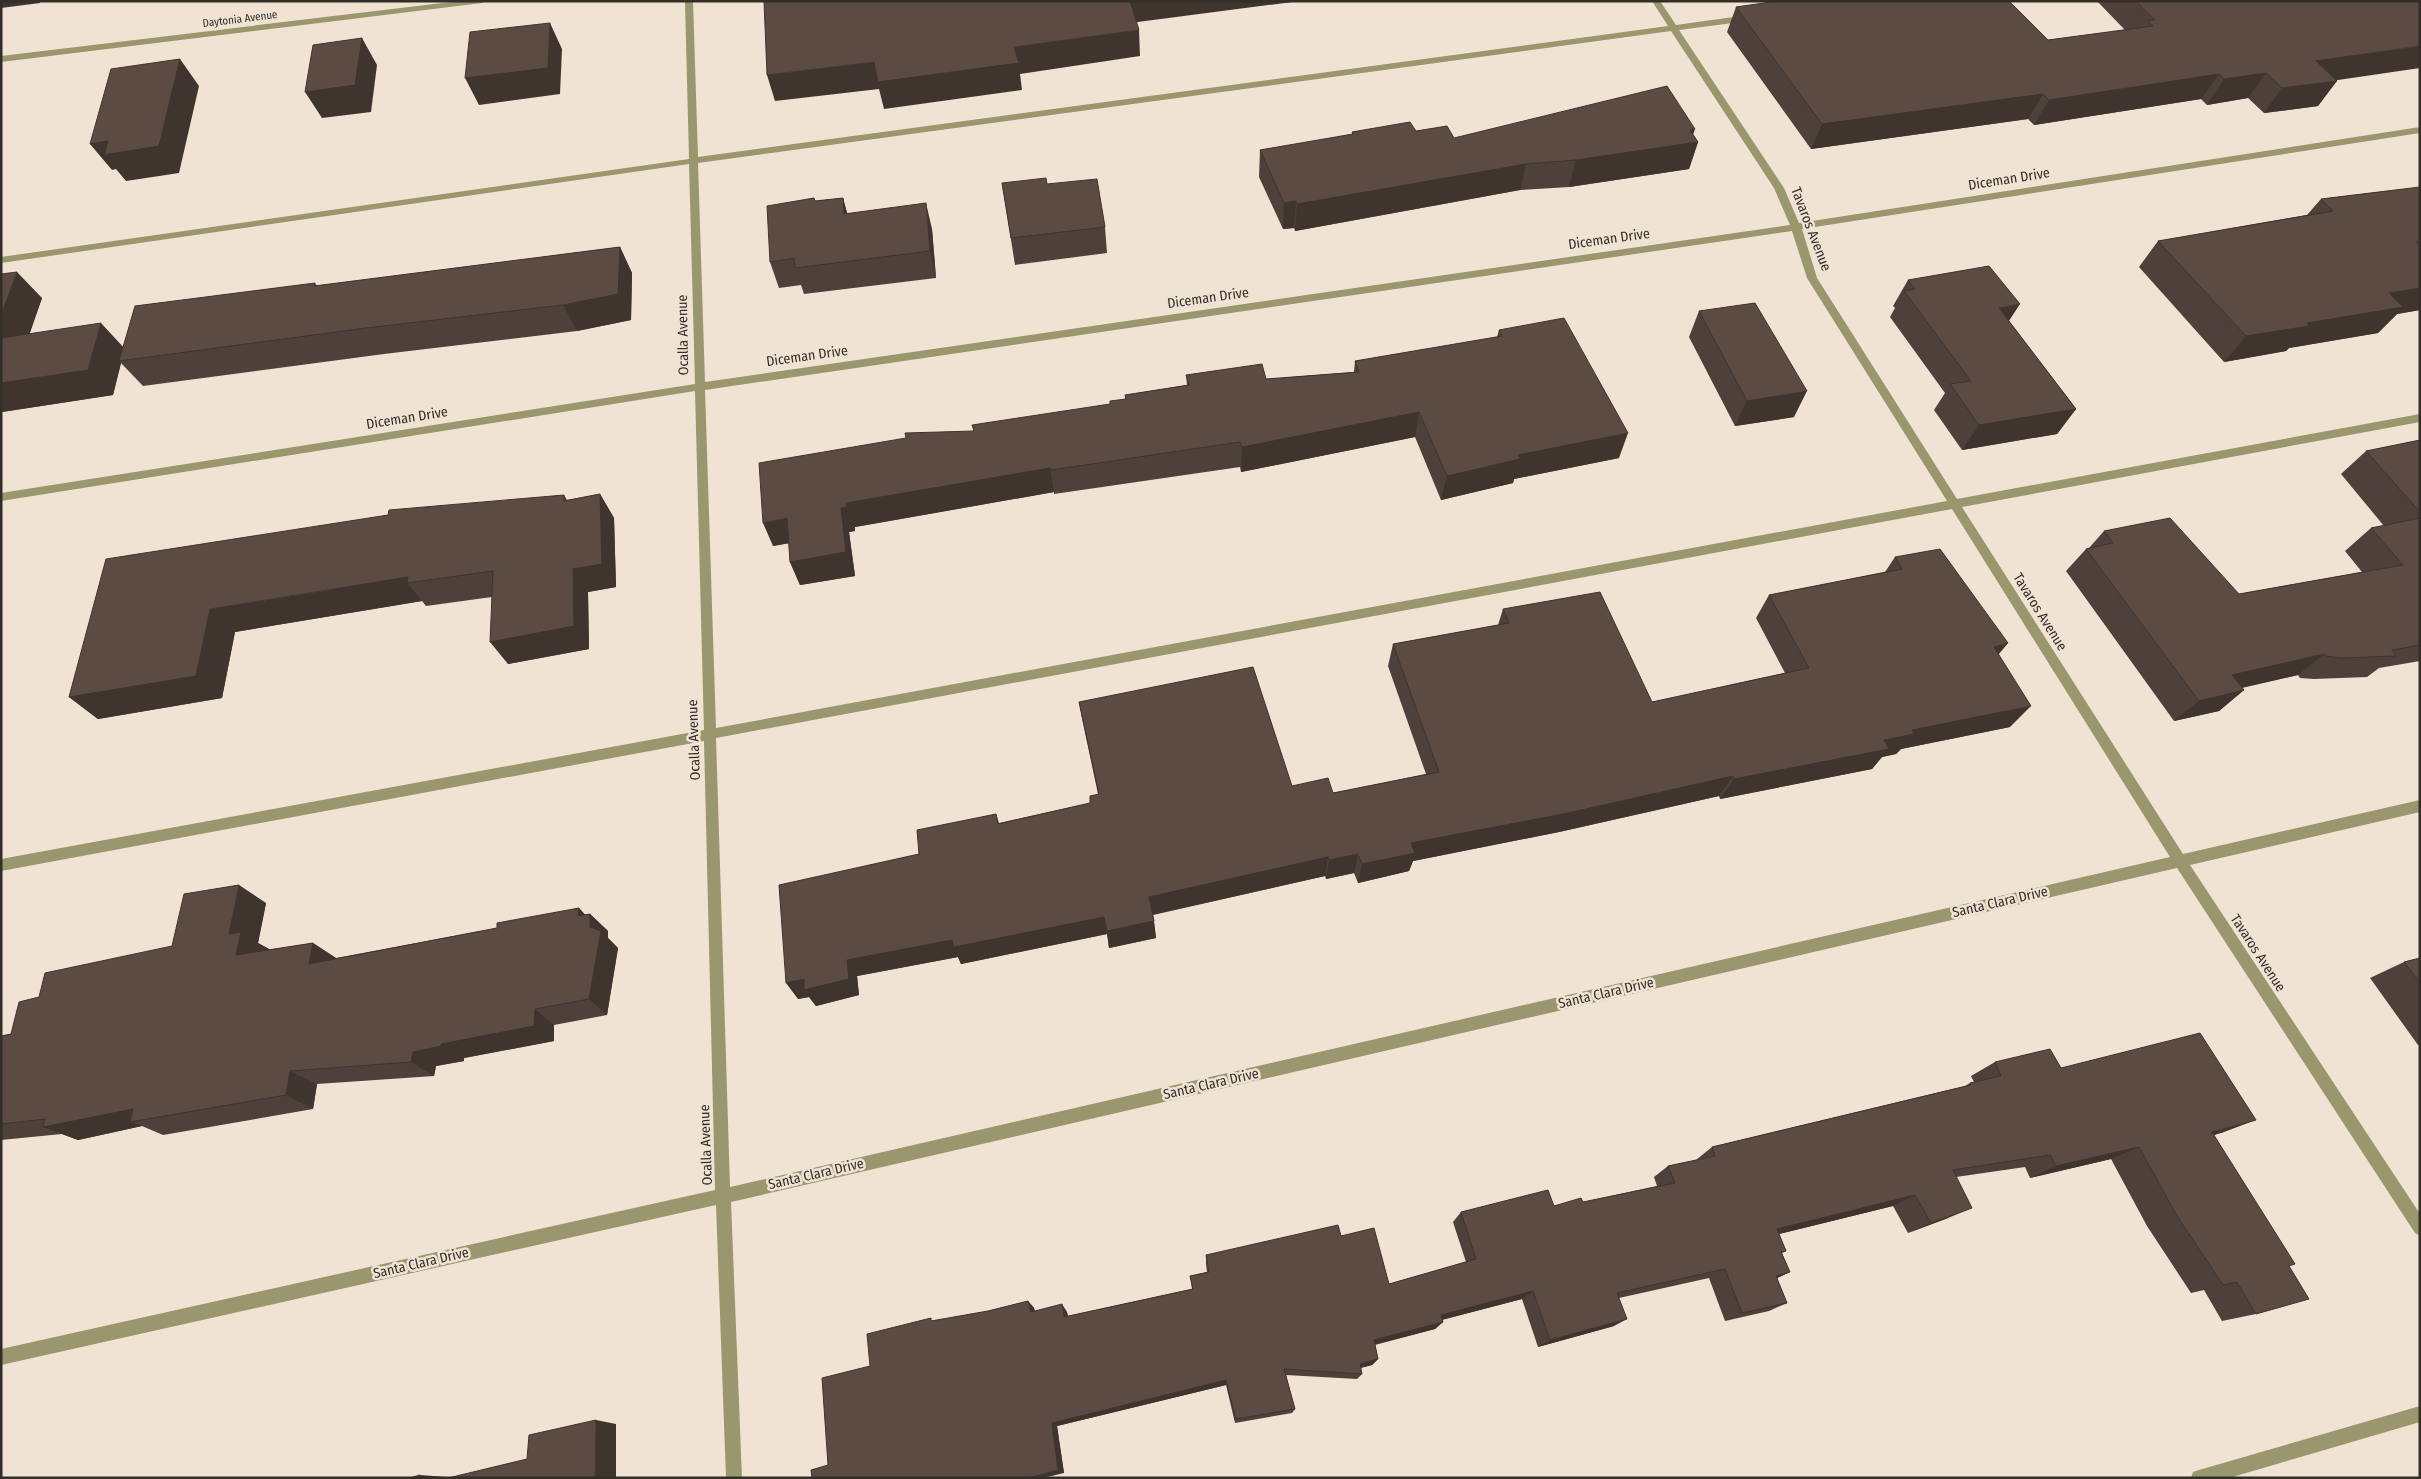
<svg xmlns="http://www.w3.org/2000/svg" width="2421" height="1479" font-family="'Fira Sans Condensed',sans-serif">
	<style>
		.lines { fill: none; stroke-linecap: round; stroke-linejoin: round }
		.minor { fill: #9a966d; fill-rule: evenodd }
		.wall { fill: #4e403a }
		.shaded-wall { fill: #40342f }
		.building { fill: #5b4b43; stroke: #40342f }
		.labels { text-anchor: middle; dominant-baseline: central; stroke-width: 5; stroke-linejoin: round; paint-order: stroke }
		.far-street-label { font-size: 11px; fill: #332e28; stroke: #f0e3d3 }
		.street-label { font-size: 14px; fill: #332e28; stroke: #f0e3d3 }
	</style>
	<rect width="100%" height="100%" fill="#f0e3d3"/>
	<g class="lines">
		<path class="minor" d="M459,1H486L482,3L1,62V56Z
			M685,1H693L698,157L1668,26L1652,1H1660L1676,25L1748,15L1752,18L1748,21L1679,30L1784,188L1799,223L2420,127V133L1802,229L1817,278L1957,499L2420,414V422L1962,507L2183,854L2420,800V812L2190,865L2420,1214V1236L2415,1233L2177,868L731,1202L742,1478H726L716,1205L1,1365V1349L715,1190L704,741L1,871V859L704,730L695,391L1,501V493L695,384L689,164L1,263V257L689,159ZM1671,31L1774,188L1790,225L705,382L698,163ZM1792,231L1807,278L1947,501L716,728L705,390ZM1952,509L2170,857L730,1187L716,738Z
			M2420,1406V1422L2229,1478H2191L2193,1472L2199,1470Z"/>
	</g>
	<path class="wall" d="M2097,1H2420L2337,80L2318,106L2264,113L2248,98L2207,105L2201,99L2034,125L2028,119L1811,149L1727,32L1736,7L2048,40L2125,30Z
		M1416,131L1454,138L1693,135L1698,142L1689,169L1569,187L1520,190L1295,231L1294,228L1283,229L1259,177L1260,150L1352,135V132Z
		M1002,183L1047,184L1105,227L1107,253L1015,265Z
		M2420,187V310L2397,314L2378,333L2289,348L2286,351L2224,362L2139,267L2158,241L2307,215L2321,199Z
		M843,198L847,213L932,229L936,278L804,294L801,285L779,288L770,262L815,201Z
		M620,247L632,273L631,320L577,331L384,354L143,386L121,363L113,395L2,412L1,415V274L42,298L29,334L123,347L315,283L317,286Z
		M1908,280L2009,321L2076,409L2057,434L1962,450L1934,410L1945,393L1890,317L1895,308L1893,306Z
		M1699,311L1794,417L1735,426L1689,337Z
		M1499,330L1619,458L1514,479L1513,483L1441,500L1415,437L1241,472L1240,467L1054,494V492L855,527V531L849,532L855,576L800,585L790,562L789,543L773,546L974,431L1110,404L1125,399V395L1187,385L1186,375L1266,379L1354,372L1355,361L1497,337Z
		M2420,440V661L2379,668L2367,677L2314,679L2300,678L2298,675L2242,688L2244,690L2219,711L2174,721L2066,571L2086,549L2089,548L2104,531L2239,594L2362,572L2345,551L2371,528L2384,526L2341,474L2366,451Z
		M600,494L614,518L616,587L588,592L589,649L508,664L492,597L426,606L422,601L235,632L222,698L98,719L69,697L564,495L567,500Z
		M1895,557L2008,643L1998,655L2010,727L1901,749L1896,754L1882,757L1872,769L1720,799L1719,796L1559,832L1413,861L1409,871L1358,883L1354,873L1326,879L1325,876L1153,915L1156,938L1109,948L1107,934L961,964L958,957L857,976L859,995L816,1006L809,997L798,999L919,854L996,814L999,823L1090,803L1098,794L1083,723L1079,702L1292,786L1333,793L1426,774L1388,666L1393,644L1498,625L1503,609L1652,702L1785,673L1756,618L1769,595L1885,572Z
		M266,903L258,943L269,949L268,950L313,943L336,958L497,928L579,908L585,915L590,914L608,931V938L618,948L607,1015L554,1025V1041L464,1058V1061L436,1066L434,1076L317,1084L313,1109L163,1135L142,1126L78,1140L62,1134L1,1140V1036L11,1034L39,997L172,946Z
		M2420,958V1045H2418L2370,978L2404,962Z
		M1995,1062L2061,1068L2224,1132L2214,1135L2289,1266L2256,1314L2222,1321L2204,1290L2191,1293L2147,1226L2111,1159L2030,1178L2025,1167L1956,1177L1948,1218L1908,1233L1893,1206L1779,1234L1786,1251L1782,1253L1790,1272L1777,1278L1787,1303L1769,1311L1725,1321L1709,1278L1619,1298L1614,1326L1538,1347L1522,1299L1442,1320L1443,1322L1435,1329L1375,1345L1378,1359L1372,1365L1361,1368L1362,1374L1357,1379L1286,1375L1295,1409L1292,1413L1235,1423L1226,1385L1057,1426L1064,1473L828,1465L870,1366L934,1321L988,1311L1028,1301L1034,1308L1035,1311L1067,1312L1068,1316L1192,1289L1190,1276L1207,1272L1206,1264V1255L1341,1236L1389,1284L1466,1262L1453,1222L1461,1212L1554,1206L1583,1202L1657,1186L1654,1177L1668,1166L1696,1160L1712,1147L1965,1086L1970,1083L1974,1082L1971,1076Z"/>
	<path class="shaded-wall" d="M1,1H40V3L1,8Z
		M1128,1H1300L1130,23Z
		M550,23L562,49L560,94L479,105L465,78Z
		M1139,30L1140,56L1020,74L1022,90L884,109L879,89L775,101L767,75L874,62L1014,47Z
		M362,38L377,65L371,112L322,118L305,92Z
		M2420,46V68L2297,86L2316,61Z
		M180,59L199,86L179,173L126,181L116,169L112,170L90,144Z
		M2266,73L2248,98L2207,105L2224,79Z
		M2219,74L2201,99L2034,125L2049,100Z
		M2337,81L2318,106L2264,113L2282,88Z
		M2043,94L2028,119L1811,149L1822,124Z
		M1695,129L1690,144L1698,142L1689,169L1569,187L1576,160Z
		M1526,164L1520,190L1295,231L1297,204Z
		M843,198L850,224L844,214Z
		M1296,201L1294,228L1283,229L1284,203Z
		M926,203L932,229L936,278L930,251Z
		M620,247L632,273L631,320L577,331L563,305Z
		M17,272L42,298L19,365L1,348V316Z
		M2420,288V310L2397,314L2378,333L2289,348L2286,351L2224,362L2246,336L2389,293Z
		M2020,304L2003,330L1999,308Z
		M101,323L125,349L119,361L121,363L113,395L2,412L1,415V383Z
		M1807,391L1794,417L1735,426L1747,401Z
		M2076,409L2057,434L1962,450L1979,425Z
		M1419,412L1415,437L1241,472L1242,447Z
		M1628,433L1619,458L1514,479L1513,483L1441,500L1447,476L1518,455Z
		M1050,468L1054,492L855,527V531L849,532L855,576L800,585L790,562L846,503Z
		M600,494L614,518L616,587L588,592L589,649L508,664L490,642L573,569Z
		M787,518L796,542L773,546L763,523Z
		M408,577L407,583L422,601L235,632L222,698L98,719L69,697L210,609Z
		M2008,643L1989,665L1994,647Z
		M2324,654L2298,675L2208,695L2232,675Z
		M2244,690L2219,711L2174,721L2199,701Z
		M2031,706L2010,727L1901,749L1896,754L1882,757L1872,769L1720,799L1734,779L1884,740L1912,730Z
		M1733,776L1719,796L1559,832L1413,861L1409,871L1358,883L1362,864L1411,843Z
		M1358,854L1354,873L1326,879L1329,860Z
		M1328,857L1325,876L1151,915L1149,897Z
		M239,885L266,903L258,943L269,949L264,972L236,955L229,934Z
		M579,908L590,920V914L608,931V938L618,948L607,1015L589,999L578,916Z
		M1104,917L1107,934L961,964L958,957L857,976L859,995L816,1006L809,997L798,999L786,983L847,960L952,940Z
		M1154,921L1156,938L1109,948L1107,931Z
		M313,943L339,960L309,964Z
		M535,1009L554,1025V1041L464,1058V1061L436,1066L434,1076L411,1062L413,1052L441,1044Z
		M290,1071L317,1084L313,1109L286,1095Z
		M133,1109L130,1122L142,1126L78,1140L43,1127Z
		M2256,1120L2224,1132L2182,1144L2212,1132Z
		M2139,1147L2111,1159L2030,1178L2056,1166Z
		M1915,1195L1893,1206L1759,1239L1777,1229Z
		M1972,1208L1948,1218L1908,1233L1931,1223Z
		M1790,1272L1771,1281L1776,1276Z
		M1533,1291L1522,1299L1433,1322L1441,1315Z
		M1028,1301L1034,1308L1036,1319L1031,1312Z
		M1062,1304L1067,1312L1069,1324L1064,1317Z
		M1627,1319L1614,1326L1538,1347L1550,1340Z
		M1443,1322L1435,1329L1368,1346L1374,1340Z
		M1378,1359L1372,1365L1355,1369L1360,1364Z
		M1226,1380V1385L1057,1426L1064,1473L1043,1478H1029L1052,1423Z
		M596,1420L616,1424V1478H595Z
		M420,1475L447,1477V1478H420Z"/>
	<path class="building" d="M764,1H1130L1139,30L1014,47L1019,63L878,82L874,62L767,75Z
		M1778,1H2009L2048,40L2153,26L2148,21L2155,20L2136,1H2420V46L2316,61L2337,81L2282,88L2266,73L2224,79L2219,74L2049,100L2043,94L1822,124L1736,7Z
		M550,23L548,68L465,78L470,32Z
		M362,38L355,85L305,92L313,45Z
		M180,59L159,146L104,155L108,141L90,144L111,69Z
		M1667,86L1695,129L1690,130L1698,142L1576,160L1526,164L1297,204L1296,201L1284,203L1260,150L1353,134L1352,132L1410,122L1416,131L1447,126L1454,138Z
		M1046,178L1047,184L1097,179L1105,227L1011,238L1002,183Z
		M2420,187V242H2416L2420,246V288L2389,293L2403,307L2307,323L2309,326L2246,336L2158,241L2333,211L2321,199Z
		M814,198L815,201L843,198L844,214L926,203L930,251L795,268L794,258L770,262L767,206Z
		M620,247L618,294L563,305L366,328L119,361L135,306L315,283L314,286Z
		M1989,266L2020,304L1999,308L2076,409L1979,425L1950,384L1971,381L1904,291L1915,289L1908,280Z
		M17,272L1,316V274Z
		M1755,303L1807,391L1747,401L1699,311Z
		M1564,318L1628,433L1518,455L1520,459L1447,476L1419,412L1242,447L1240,442L1051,470L1050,468L846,503L847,507L841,508L846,552L790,562L787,518L763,523L759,463L906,438L905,433L974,431L972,425L1110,404V401L1126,399L1125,395L1189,385L1186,375L1262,364L1266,379L1359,372L1355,361L1502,336L1499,330Z
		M101,323L88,370L1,383V338Z
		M2420,440V512L2366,451Z
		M600,494L602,564L573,569L574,626L490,642L493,571L407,583L408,577L210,609L196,676L69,697L106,559L388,515L389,510L564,495V501Z
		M2170,518L2239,594L2403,565L2371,528L2420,518V645L2392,650L2396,656L2341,658L2326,656L2324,654L2232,675L2244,690L2199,701L2086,549L2113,543L2104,531Z
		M1940,549L2008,643L1994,647L2031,706L1912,730L1914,734L1884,740L1889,749L1734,779L1733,776L1568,813L1411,843L1415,853L1362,864L1358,854L1329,860L1328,857L1149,897L1154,921L1107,931L1104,917L954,947L952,940L847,960L849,979L804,990V979L786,983L779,885L919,854L917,830L996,814L998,824L1090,803V796L1099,794L1079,702L1253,667L1292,786L1328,778L1333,793L1439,772L1393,644L1509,623L1503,609L1600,592L1652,702L1809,668L1769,595L1902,569L1895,557Z
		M239,885L229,934L241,932L236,955L313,943L309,964L497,928V923L579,908L578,916L590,914V927L601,931L589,999L535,1009L534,1026L441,1044V1046L413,1052L411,1062L290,1071L286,1095L130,1122L133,1109L43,1127L45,1119L1,1124V1036L11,1034L19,1002L39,997L45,973L172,946L184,894Z
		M2420,958V983L2404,962Z
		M2200,1033L2256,1120L2212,1132L2295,1264L2289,1266L2309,1299L2256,1314L2237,1282L2223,1285L2177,1216L2139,1147L2056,1166L2050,1155L1953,1170L1972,1208L1931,1223L1915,1195L1777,1229L1786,1251L1781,1252L1790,1272L1776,1276L1787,1303L1742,1313L1725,1269L1617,1293L1627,1319L1550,1340L1533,1291L1441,1315L1443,1322L1374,1340L1378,1359L1360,1364L1362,1374L1284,1369L1295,1409L1236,1419L1226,1380L1052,1423L1058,1470L1029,1478H812L811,1470L828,1465L822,1378L870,1366L867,1334L931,1318V1321L988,1311L1028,1301L1031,1312L1062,1304L1064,1317L1193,1289L1190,1276L1209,1272L1206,1255L1338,1225L1341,1236L1374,1228L1389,1284L1476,1259L1461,1212L1548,1190L1554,1206L1581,1198L1583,1202L1675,1183L1668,1166L1715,1156L1712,1147L1971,1085L1970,1083L2001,1076L1995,1062L2050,1049L2061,1068Z
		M596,1420L595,1478H448L527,1459L529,1435Z
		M420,1475V1478H409Z"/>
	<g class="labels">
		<g class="far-street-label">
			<text transform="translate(240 19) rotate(-7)">Daytonia Avenue</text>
		</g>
		<g class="street-label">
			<text transform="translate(2009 179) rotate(-9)">Diceman Drive</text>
			<text transform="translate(1811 229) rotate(69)">Tavaros Avenue</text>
			<text transform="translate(1609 239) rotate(-8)">Diceman Drive</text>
			<text transform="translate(1208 298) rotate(-8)">Diceman Drive</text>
			<text transform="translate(683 335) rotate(-91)">Ocalla Avenue</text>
			<text transform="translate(807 356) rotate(-8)">Diceman Drive</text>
			<text transform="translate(407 418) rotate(-9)">Diceman Drive</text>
			<text transform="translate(2040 612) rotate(58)">Tavaros Avenue</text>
			<text transform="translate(694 740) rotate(-92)">Ocalla Avenue</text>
			<text transform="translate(2000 902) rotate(-13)">Santa Clara Drive</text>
			<text transform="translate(2258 953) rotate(57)">Tavaros Avenue</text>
			<text transform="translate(1606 993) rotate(-13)">Santa Clara Drive</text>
			<text transform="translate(1211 1084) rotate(-13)">Santa Clara Drive</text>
			<text transform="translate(706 1145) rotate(-92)">Ocalla Avenue</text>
			<text transform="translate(816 1174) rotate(-13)">Santa Clara Drive</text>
			<text transform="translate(421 1263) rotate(-13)">Santa Clara Drive</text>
		</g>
	</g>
	<rect width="2421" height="1479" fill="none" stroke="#332e28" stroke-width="5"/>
</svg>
